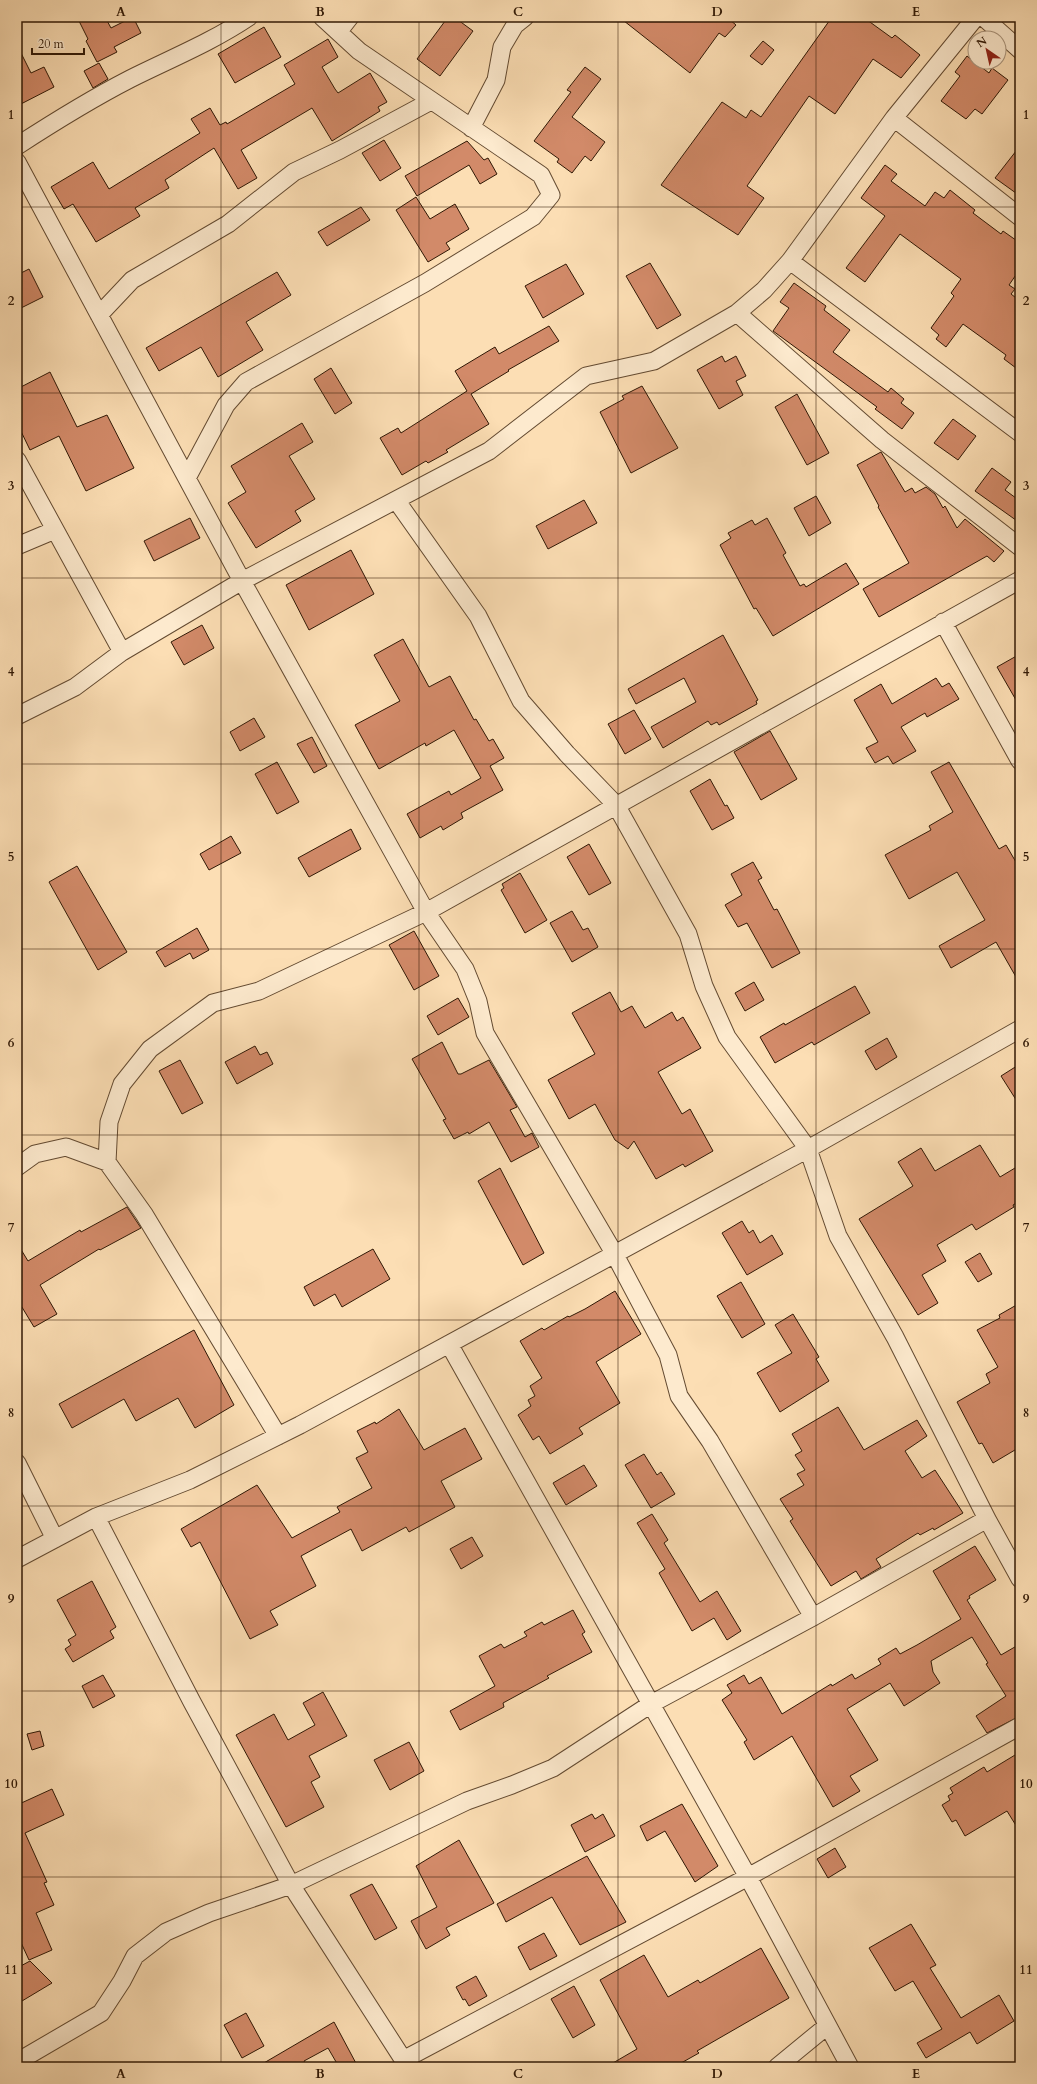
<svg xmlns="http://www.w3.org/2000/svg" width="1037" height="2084" font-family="Cardo,serif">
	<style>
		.building { fill: #d28a69; stroke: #301805 }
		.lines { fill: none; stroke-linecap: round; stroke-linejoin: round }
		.street-casing { stroke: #634a31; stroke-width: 19 }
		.street { stroke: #fdeace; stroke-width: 17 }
		.grid { fill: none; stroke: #301805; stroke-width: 1; stroke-opacity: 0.55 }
		.neatline { fill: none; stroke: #301805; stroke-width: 1.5 }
		.grid-label { font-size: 13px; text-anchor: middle; font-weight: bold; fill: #301805 }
	</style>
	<rect width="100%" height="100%" fill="#fcdeb4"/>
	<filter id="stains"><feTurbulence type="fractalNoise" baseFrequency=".005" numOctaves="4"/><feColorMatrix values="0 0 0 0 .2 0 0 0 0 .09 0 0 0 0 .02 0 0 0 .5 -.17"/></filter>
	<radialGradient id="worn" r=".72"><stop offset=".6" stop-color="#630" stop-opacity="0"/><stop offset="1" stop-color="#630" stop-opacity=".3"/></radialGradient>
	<path class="building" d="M77,17H105L111,28L133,17L141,33L114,47L117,52L97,62L86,41L88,39Z
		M448,17H454L473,31L440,76L417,59Z
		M619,17H731L729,19L736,25L725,37L719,33L690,73Z
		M832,17H863L892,38L895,35L920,55L901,78L873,59L835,114L809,96L747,186L764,198L738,235L661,185L722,102L746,118L751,110L761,117Z
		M264,27L281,57L235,83L218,54Z
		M328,39L338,57L322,67L335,89L338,93L370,73L387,102L378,107L380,111L332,141L312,108L241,150L257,178L238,189L214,148L165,180L169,188L135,208L140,216L96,242L73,204L64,209L51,187L93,162L109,189L200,133L191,119L210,108L220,125L226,122L227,124L295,84L284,65Z
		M763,41L774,50L762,65L750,56Z
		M17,45L31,73L44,67L54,87L17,106Z
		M967,56L989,73L992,68L1008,80L982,114L975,109L966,119L941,101L960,76L955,72Z
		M99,63L108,79L93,88L84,71Z
		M585,67L601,79L572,117L605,142L591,161L585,156L572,173L557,162L559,159L534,141L571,92L567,90Z
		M384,140L401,168L380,181L362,153Z
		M467,141L484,160L488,158L497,174L480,184L469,165L417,196L405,176Z
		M1020,146V196L995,178Z
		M885,165L897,174L891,181L925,206L935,192L944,198L950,190L975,210L973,213L1001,234L1003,231L1020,243V269L1009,285L1015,289L1011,294L1020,301V371L1004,359L1006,355L963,324L946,347L936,339L939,335L931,328L954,296L951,293L961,279L900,234L865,282L846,268L885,216L861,198Z
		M416,197L430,219L455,204L469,229L446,243L450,249L428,262L396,210Z
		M361,207L370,220L327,246L318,232Z
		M650,263L681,315L657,329L626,276Z
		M566,264L584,294L543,318L525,286Z
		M29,269L43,297L17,310V275Z
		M277,272L291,295L246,322L263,350L218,377L201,347L159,371L146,348Z
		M794,283L826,306L824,310L850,330L833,352L888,392L891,388L904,399L901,403L914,413L902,429L875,409L877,407L773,331L789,308L780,302Z
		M549,326L559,341L508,370L509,371L471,394L489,424L446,450L448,452L428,463L426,461L402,475L380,438L398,428L401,433L467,391L455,371L495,347L499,354Z
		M722,356L725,362L736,356L746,376L736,381L743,395L719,409L697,370Z
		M331,368L352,403L335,414L314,379Z
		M50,372L77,427L107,415L134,468L86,491L59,436L30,450L17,423V389Z
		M642,386L678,448L631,473L600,412L624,399L622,396Z
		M797,394L829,453L807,465L775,407Z
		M953,419L976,436L958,460L934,443Z
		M302,423L313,442L289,456L315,499L295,511L301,521L256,548L228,503L246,492L231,466Z
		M881,452L905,492L912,488L915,493L926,487L935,494L943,508L945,506L957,528L965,519L1004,551L994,562L987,556L879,617L863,589L909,563L878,507L879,506L857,465Z
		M992,468L1011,482L1005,490L1020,501V523L975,491Z
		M816,496L831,523L809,536L794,508Z
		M584,500L597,523L548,549L536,526Z
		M190,518L200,538L154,561L144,541Z
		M767,518L786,553L783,555L800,586L804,584L806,587L846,563L859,584L773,636L756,608L754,609L720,545L731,538L728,533L752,520L755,525Z
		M351,550L374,594L309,630L286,585Z
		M202,625L214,648L184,665L171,642Z
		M723,635L758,700L756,701L757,704L719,725L717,722L711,725L708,721L663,748L651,727L696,702L684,678L636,704L628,689Z
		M403,639L429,687L450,676L474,720L476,719L489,741L493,739L504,758L490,766L503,790L461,813L463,818L443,830L441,826L420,838L407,814L449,791L451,795L481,778L454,730L426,746L425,743L379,769L355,725L400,701L374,655Z
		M1020,654V707L997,667Z
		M936,678L942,687L949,683L959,699L927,717L925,713L901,727L916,751L893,764L888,756L875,763L866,748L878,742L854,700L881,684L892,704Z
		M634,710L651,739L625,754L608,724Z
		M254,718L265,737L240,751L230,732Z
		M770,731L797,779L761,800L734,752Z
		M312,737L327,766L314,773L297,744Z
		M277,762L299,802L277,814L255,774Z
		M949,762L999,849L1006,845L1020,869V984L996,942L951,968L939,946L985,920L957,872L909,899L885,855L931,830L929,826L953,812L931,772Z
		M710,779L725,806L727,805L734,818L712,830L690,791Z
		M351,829L361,849L309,877L298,858Z
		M231,836L241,853L209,870L200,854Z
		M589,844L611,883L589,895L567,857Z
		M753,862L762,878L758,880L774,910L777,909L800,953L772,968L747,923L738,927L725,905L742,895L731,874Z
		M77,866L127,952L98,970L49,882Z
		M520,873L547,920L525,933L501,890L504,888L502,884Z
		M572,911L583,930L588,928L598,947L572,962L550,923Z
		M197,928L209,950L193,959L190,953L165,967L156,952Z
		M414,931L439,976L414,990L389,945Z
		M754,982L764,1000L745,1011L735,993Z
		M855,986L870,1013L814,1045L812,1042L775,1063L760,1037L784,1023L785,1025Z
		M610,992L621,1012L632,1006L645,1028L672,1012L677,1021L683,1017L701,1048L658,1072L682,1114L690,1109L713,1151L685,1167L683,1164L656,1179L634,1141L628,1149L615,1140L595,1104L569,1119L548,1080L595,1054L572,1013Z
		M458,998L469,1017L438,1035L427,1016Z
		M887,1038L897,1057L876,1070L865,1051Z
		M442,1042L458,1074H461L489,1060L517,1107L510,1110L525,1137L532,1133L539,1147L511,1162L489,1122L469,1134L468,1132L454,1139L443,1120L446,1119L412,1059Z
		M255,1046L260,1055L267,1052L273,1064L237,1084L225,1062Z
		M180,1060L203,1103L182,1114L159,1071Z
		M1020,1064V1106L1001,1076Z
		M980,1145L1000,1177L1020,1165V1201L1013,1205L1014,1207L976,1230L972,1224L937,1245L946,1261L922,1275L938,1303L918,1315L859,1219L913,1186L898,1162L921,1148L935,1171Z
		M500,1168L544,1253L523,1265L478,1181Z
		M127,1207L141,1228L100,1250L99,1249L40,1285L57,1314L34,1327L17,1299V1243L28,1261L80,1230L81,1232Z
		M742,1221L749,1233L753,1230L760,1243L772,1235L783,1254L747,1275L722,1233Z
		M373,1249L390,1279L342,1307L335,1294L314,1306L304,1287Z
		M980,1253L992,1274L978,1282L965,1262Z
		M741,1282L765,1324L742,1338L717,1296Z
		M615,1291L641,1334L596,1362L620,1403L579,1428L583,1434L550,1454L539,1436L533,1440L518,1415L531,1406L528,1400L535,1396L530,1386L542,1378L520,1341L542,1328L544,1330L568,1316L569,1317L585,1309Z
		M1020,1303V1447L993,1463L982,1443L979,1444L957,1402L990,1383L986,1374L998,1367L977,1330L1000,1318L999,1315Z
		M793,1314L819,1357L816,1359L829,1381L780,1412L757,1373L792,1353L775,1325Z
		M194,1330L234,1405L195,1428L178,1398L136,1421L124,1399L72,1428L59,1404Z
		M838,1407L864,1450L917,1420L927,1436L905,1451L922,1478L935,1470L963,1513L934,1530L933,1528L920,1535L918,1533L876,1559L881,1567L861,1579L856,1571L831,1586L790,1521L793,1519L780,1499L804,1485L797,1474L805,1470L795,1455L802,1451L792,1434Z
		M399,1409L424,1450L465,1428L482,1459L441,1481L455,1507L409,1532L406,1527L362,1551L351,1529L301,1556L316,1586L270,1611L278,1625L250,1639L200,1542L191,1547L181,1529L257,1485L292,1538L340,1512L337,1507L372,1488L356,1458L368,1452L357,1431L375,1422L376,1424Z
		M644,1454L657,1475L661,1472L675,1494L651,1508L625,1465Z
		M584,1465L597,1486L566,1505L553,1483Z
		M652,1514L668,1540L664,1543L700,1602L717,1591L741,1631L727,1640L714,1618L692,1631L659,1573L665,1569L637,1523Z
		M472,1537L483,1556L461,1569L450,1549Z
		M975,1546L996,1580L969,1596L970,1598L967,1600L1001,1655L1020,1644V1716L987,1733L976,1716L1006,1696L986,1664L988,1663L972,1637L931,1661L933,1672L940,1683L904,1706L890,1683L847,1709L878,1760L850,1776L860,1791L833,1807L792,1736L754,1760L744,1742L747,1740L722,1700L732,1693L727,1685L744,1675L749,1684L761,1677L782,1714L831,1684L832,1686L852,1674L855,1679L881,1664L878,1659L896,1648L900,1654L917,1645L961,1619L933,1571Z
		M92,1581L116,1627L110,1631L114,1638L73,1662L65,1649L71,1645L68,1640L76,1635L57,1600Z
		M573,1610L585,1632L582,1634L592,1652L547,1676L549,1678L503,1703L504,1707L460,1730L450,1711L495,1686L479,1656L501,1644L504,1648L527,1636L524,1632L542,1622L544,1625Z
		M103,1675L115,1696L93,1708L82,1686Z
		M323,1692L347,1736L309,1756L320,1777L311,1782L324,1807L286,1827L236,1735L274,1714L288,1740L315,1725L303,1703Z
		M40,1731L44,1746L32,1750L27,1734Z
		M409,1742L424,1771L390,1790L374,1760Z
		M1020,1752V1832L1007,1811L965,1836L956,1820L952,1822L942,1805L950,1800L948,1796L953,1793L950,1788L984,1767L987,1772Z
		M52,1789L64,1815L25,1833L47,1882L44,1883L54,1905L36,1913L52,1950L29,1960L17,1934V1805Z
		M682,1804L718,1866L695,1882L665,1831L647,1841L640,1826Z
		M592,1814L595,1819L603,1814L615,1836L585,1852L571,1825Z
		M459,1840L494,1903L446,1928L450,1935L426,1949L411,1921L437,1907L416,1866Z
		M835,1848L846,1867L828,1878L817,1859Z
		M587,1856L626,1922L580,1945L552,1897L506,1922L497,1904Z
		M372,1884L397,1928L375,1940L350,1895Z
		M911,1924L936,1965L930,1968L961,2018L999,1995L1014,2021L977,2044L970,2032L926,2058L917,2043L942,2029L913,1981L895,1991L869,1948Z
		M544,1933L557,1956L530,1970L518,1947Z
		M761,1948L789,1998L697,2051L699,2053L674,2067H606L637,2049L600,1980L644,1955L668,1997L698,1980L700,1983Z
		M30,1961L52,1983L17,2004V1968Z
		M476,1976L487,1996L469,2006L465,1999L463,2000L456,1987Z
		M574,1986L595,2025L573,2038L551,1999Z
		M246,2013L264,2046L242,2058L224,2025Z
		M334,2022L358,2067H339L328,2048L304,2061L307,2067H257Z"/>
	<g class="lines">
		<defs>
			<path id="street" d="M983,17L1020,50
				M339,31L350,17
				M894,118L1020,217
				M471,128L496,80L502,47L515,25L525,17
				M17,146C54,122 91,99 130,79C170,59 212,42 249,17
				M17,162L242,581L426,912L465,969L478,1001L485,1033L614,1253L668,1355L679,1396L710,1441L813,1617
				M790,261L1020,433
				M737,313L882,440L1020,547
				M99,315L132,280L228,224L294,172L340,150L431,101
				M17,460L122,652
				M187,478L226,405L246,382L425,283L533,217L551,195L541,175L359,51L322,17
				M396,500L478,616L521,701L567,754L616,805L688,934L704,986L727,1037L808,1149L838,1236L895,1337L987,1519L1020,1579
				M17,546L55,530
				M943,622L1020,761
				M17,716L75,687L122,652L242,581L489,451L586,376L654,361L737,313L764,290L790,261L894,118L976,17
				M107,1162L109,1122L122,1084L150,1049L213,1003L259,991L426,912L1020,580
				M17,1167L35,1154L66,1147L107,1162L144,1214L278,1436
				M449,1344L748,1877L850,2067
				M17,1463L55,1539
				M96,1517L192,1702L291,1885L408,2067
				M17,1559L96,1517L190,1480L300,1425L808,1149L1020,1029
				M403,2060L748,1877L1020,1726
				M17,2062L101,2013L122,1981L135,1956L166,1932L209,1913L291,1885L467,1801L512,1785L553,1768L651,1704L813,1617L987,1519
				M777,2067L827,2026"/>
		</defs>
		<use href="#street" class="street-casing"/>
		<use href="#street" class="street"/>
	</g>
	<path class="grid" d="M221,17V2067M419,17V2067M618,17V2067M816,17V2067M17,207H1020M17,393H1020M17,578H1020M17,764H1020M17,949H1020M17,1135H1020M17,1320H1020M17,1506H1020M17,1691H1020M17,1877H1020"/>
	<rect width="1037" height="2084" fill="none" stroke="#fcdeb4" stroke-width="44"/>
	<g transform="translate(987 50) rotate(326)"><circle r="19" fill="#fdeace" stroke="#ab967e"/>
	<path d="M0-3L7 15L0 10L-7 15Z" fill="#8f2418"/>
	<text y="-6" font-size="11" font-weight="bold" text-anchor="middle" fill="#301805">N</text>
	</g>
	<path d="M32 48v6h52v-6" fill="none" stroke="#301805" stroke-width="2"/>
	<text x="38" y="48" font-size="12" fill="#301805" stroke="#fdeace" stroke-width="3" paint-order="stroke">20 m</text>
	<rect x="22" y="22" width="993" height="2040" class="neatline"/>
	<g class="grid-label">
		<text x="121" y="16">A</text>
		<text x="320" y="16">B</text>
		<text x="518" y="16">C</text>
		<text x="717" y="16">D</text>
		<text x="916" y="16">E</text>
		<text x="11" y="119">1</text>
		<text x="1026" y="119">1</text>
		<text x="11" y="305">2</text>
		<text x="1026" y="305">2</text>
		<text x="11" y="490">3</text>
		<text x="1026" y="490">3</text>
		<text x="11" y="676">4</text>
		<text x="1026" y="676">4</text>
		<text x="11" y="861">5</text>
		<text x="1026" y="861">5</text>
		<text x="11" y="1047">6</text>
		<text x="1026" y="1047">6</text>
		<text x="11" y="1232">7</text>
		<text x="1026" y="1232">7</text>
		<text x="11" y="1417">8</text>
		<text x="1026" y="1417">8</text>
		<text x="11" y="1603">9</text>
		<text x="1026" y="1603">9</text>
		<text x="11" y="1788">10</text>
		<text x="1026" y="1788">10</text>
		<text x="11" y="1974">11</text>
		<text x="1026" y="1974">11</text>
		<text x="121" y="2078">A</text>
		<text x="320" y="2078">B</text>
		<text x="518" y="2078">C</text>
		<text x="717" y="2078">D</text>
		<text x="916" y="2078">E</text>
	</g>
	<rect width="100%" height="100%" filter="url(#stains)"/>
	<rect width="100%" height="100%" fill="url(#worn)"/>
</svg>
